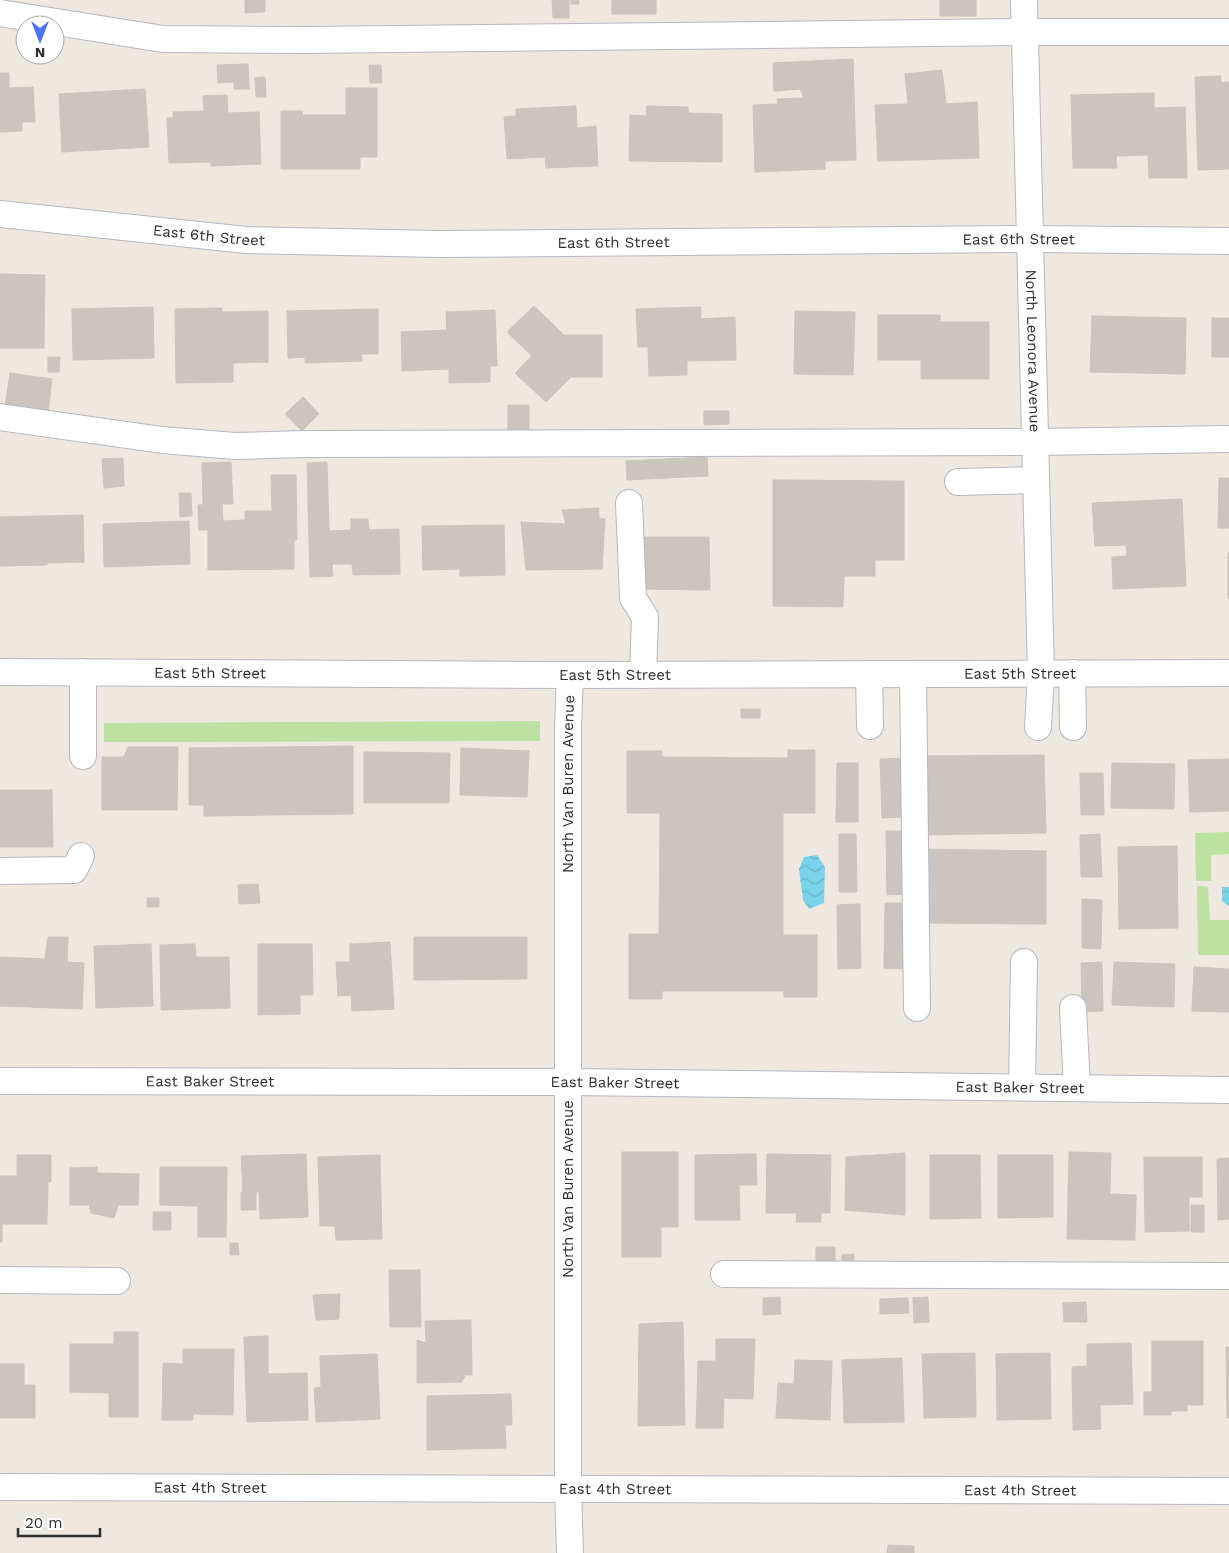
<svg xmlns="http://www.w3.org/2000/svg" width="1229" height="1553" font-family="'Work Sans',sans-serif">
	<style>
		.grass { fill: #bbe2a1 }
		.water { fill: url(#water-waves) }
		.building { fill: #cac6bf; stroke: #cac4bb }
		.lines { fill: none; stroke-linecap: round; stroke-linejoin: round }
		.minor-casing { stroke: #b4b8c0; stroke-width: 28 }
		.minor { stroke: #fff; stroke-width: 26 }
		.labels { text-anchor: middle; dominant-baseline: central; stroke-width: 5; stroke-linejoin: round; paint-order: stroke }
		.street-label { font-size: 15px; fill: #2e2e2e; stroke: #fff }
	</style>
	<defs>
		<pattern id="water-waves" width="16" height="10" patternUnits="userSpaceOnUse" patternTransform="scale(1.25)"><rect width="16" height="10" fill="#79d3eb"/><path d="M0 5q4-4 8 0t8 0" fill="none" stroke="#69b5ca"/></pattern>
	</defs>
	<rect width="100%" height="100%" fill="#eee8e1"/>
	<path class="grass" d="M540,721V741L104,742V723Z
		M1229,832V854L1211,855V881H1196L1195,833Z
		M1197,886L1208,887L1210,920H1229V955H1198Z"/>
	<path class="water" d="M817,855L825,867L824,903L809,909L803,900L799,869L804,857Z
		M1222,887H1229V906L1222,901Z"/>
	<path class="building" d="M245,0H265V12L245,13Z
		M552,0H569V18H553Z
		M571,0H579V4H571Z
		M612,0H656V14H612Z
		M940,0H976V16H940Z
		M853,59L856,160L825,161V169L755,172L753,105L778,104L777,99L804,98L800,89L774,91L773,63Z
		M248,64L249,89H234V82L218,83L217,65Z
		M369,65H381L382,83H370Z
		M942,70L946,104L977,102L979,158L878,161L875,105L908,104L905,74Z
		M0,73H9V88L33,87L35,122H22V131L0,132Z
		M1221,76V83L1229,82V169L1198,170L1195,77Z
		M265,77L266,97H256L255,78Z
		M346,88H377V157H360V169H281V111H303L302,115H346Z
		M145,89L149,147L62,152L59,94Z
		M1154,93V108L1185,107L1187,178H1149L1148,155L1116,156L1117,168H1073L1071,95Z
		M227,95L228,113L259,112L261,164L211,166V162L169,163L167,118H173V112L204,111L203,96Z
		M576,106L577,128L596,126L598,166L546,168L545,157L507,159L504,117L516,116V109Z
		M647,106L688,107V113L722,114V162L629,161L630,115L646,116Z
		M0,274L45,275L44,348H0Z
		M534,306L564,335H602V377H571L546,402L515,373L532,356L507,332Z
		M153,307L154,358L73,360L72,309Z
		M701,307V319L735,317L736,360L687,361V375L649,376L648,347H638L636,309Z
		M222,308V312L268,311V362L233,363V382L176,383L175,309Z
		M378,309V354H361L362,361L305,363V357L288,358L287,311Z
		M495,310L497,366H490V382L449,383V369L402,371L401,332L447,330L446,312Z
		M795,311L855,312L853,375L794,374Z
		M878,315H940V322H989V379H921V360H878Z
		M1092,316L1186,318L1185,374L1090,372Z
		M1212,318H1229V357H1212Z
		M48,357H60L59,372H48Z
		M10,373L52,379L48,413L5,407Z
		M303,397L319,414L302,431L285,414Z
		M508,405H529V435H508Z
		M704,411H729V424L704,425Z
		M707,457L708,476L627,480L626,461Z
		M123,458L124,486L104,488L102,459Z
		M231,462L233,504H203L202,463Z
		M327,462L329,531L351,530V519H368L369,530L399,529L400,574L353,575L352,564H332L333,576L310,577L307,463Z
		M271,475H296L297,540H294V569L208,570V530H199L198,505L222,504L223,521L245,520V511H272Z
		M1219,478H1229V528H1218Z
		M773,480L904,481V560H875V576H844L843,607L773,606Z
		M179,493H191L192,516L180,517Z
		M1182,499L1186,586L1113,589L1112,557L1127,556L1126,545L1095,546L1092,503Z
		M599,508V518L605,519L602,569L526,570L521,522L566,524L562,510Z
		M83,515L84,562L47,563V565L0,566V517Z
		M189,521L190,564L104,567L103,524Z
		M504,525L505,575L460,576V569L423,570L422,526Z
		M643,537H709L710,590L642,589Z
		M1228,553H1229V598H1228Z
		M741,709H760V718H741Z
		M353,746V814L204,816V805H189V748Z
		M128,747H178L177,810H102V757H124Z
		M461,748L529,751L527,797L460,795Z
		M788,750H815V813H783V935H817V997H784V991H662V999H629V934H659L660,813H627V751H662V757L788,758Z
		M364,752L450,753L449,803H364Z
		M1044,755L1046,833L919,835V756Z
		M910,758L907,817L882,818L880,759Z
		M1229,759V811L1190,812L1188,760Z
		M837,763H858V822H836Z
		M1112,763L1175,764L1174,809L1111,808Z
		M1080,773H1103L1104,815H1081Z
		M0,790H52L53,847H0Z
		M886,831H909V894L887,895Z
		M839,834H856L857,892H839Z
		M1100,834L1102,877H1081L1080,835Z
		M1177,846L1178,928L1119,929L1118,847Z
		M919,849L1046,851V924L919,923Z
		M258,884L260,903L239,904L238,885Z
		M147,898H159V907H147Z
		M1082,899L1102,900L1101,949L1082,948Z
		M885,903H906V969L884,968Z
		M860,904L861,968L838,969L837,905Z
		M48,937H68L67,962L84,963L82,1009L0,1006V957L45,959Z
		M414,937H527V979L414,980Z
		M390,942L394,1009L352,1011L351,995L338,996L336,962H350V944Z
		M151,944L153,1006L96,1008L94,946Z
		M195,944L196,957H229L230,1008L161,1010L160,945Z
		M258,944H312L313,995H300V1014L258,1015Z
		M1102,962L1103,1011L1082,1012L1081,963Z
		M1114,962L1175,964L1174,1007L1112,1005Z
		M1194,967L1229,969V1012L1192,1011Z
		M622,1152H678V1227H661V1257H622Z
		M1069,1152L1111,1153L1110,1194L1136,1195L1135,1240L1067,1239Z
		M905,1153V1215L845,1210L846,1157Z
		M306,1154L308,1217L260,1219L259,1192H243L241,1156Z
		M756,1154L757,1185H739L740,1220H695V1155Z
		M767,1154L831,1155L830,1213H821V1222H796L797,1213H766Z
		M17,1155H51V1182H48L47,1224H2V1242H0V1176H17Z
		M380,1155L382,1239L336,1240L335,1226H320L318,1157Z
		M930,1155H980L981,1218L930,1219Z
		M998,1155H1053V1217L998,1218Z
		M1144,1157H1202V1197H1189V1231L1145,1232Z
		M1229,1158V1219L1218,1220L1217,1159Z
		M97,1167V1173L139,1174L138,1205H118L114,1218L91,1213V1209H89L90,1205H70V1168Z
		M160,1167H227L226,1237H198V1206L160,1205Z
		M241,1192H256V1210H241Z
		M1191,1205H1204V1232H1191Z
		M153,1212H171V1230H153Z
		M230,1243H238L239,1255H230Z
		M816,1247H835V1263H816Z
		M854,1254V1263H842V1255Z
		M389,1270H420L421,1327H390Z
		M340,1294L339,1319L316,1320L313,1295Z
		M780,1297L781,1314L763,1315V1298Z
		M928,1297L929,1322L914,1323L913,1298Z
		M908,1298L909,1313L880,1314V1299Z
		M1086,1302L1087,1322H1064L1063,1303Z
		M471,1320L472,1375H465L462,1382L417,1383V1340L426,1343L425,1321Z
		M683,1322L685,1425L638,1426L639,1324Z
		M114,1332H138V1417H109V1393L70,1392V1344H114Z
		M268,1336V1374L307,1373L308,1420L247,1422L244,1337Z
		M716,1339H755L753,1399L724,1398L723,1428H696L698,1361H716Z
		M1152,1341H1203V1405H1187V1411H1171V1415H1144V1392H1152Z
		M1131,1343L1133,1404L1100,1405L1101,1429L1073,1430L1072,1367L1087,1366V1344Z
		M1226,1347H1229V1418H1227Z
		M183,1349H234L233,1415L193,1414V1420H162L163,1363L183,1364Z
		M975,1353L976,1417L924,1418L922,1354Z
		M1050,1353L1051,1419L997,1420L996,1354Z
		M377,1354L380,1419L316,1422L314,1388L321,1387L320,1356Z
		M902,1358L904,1422L844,1423L842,1360Z
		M795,1360L832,1361L830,1420L776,1418L778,1383L794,1384Z
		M0,1364H24V1385H35V1418H0Z
		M511,1394L512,1425H505L506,1448L427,1450V1396Z
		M888,1545L914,1546V1553H887Z"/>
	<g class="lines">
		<defs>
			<g id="minor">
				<path id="s1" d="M1024,0L1041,673L1038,727"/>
				<path d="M0,13L163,39L306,40L1025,32H1229"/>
				<path id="s2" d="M0,214L246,240L439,244L1030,239L1229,241"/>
				<path d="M0,417L162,440L235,446L304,444L1035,442L1229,439"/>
				<path d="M958,482L1036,480"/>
				<path d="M629,503L633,598L645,617L643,675"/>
				<path id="s3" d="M0,672L570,675L1229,673"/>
				<path d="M83,672V756"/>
				<path d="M1072,673L1073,727"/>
				<path d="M869,674L870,726"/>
				<path d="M913,674L917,1008"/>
				<path d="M0,871L74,870L81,856"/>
				<path d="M1073,1008L1077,1088"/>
				<path id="s4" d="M0,1081L568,1082L1229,1090"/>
				<path d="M1022,1087L1024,962"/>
				<path d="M724,1274L1229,1276"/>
				<path d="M0,1280L117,1281"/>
				<path id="s5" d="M0,1487L1229,1491"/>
				<path id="s6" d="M570,1553L568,1489V727L570,675"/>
			</g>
		</defs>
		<use href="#minor" class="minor-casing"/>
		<use href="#minor" class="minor"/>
	</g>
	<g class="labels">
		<g class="street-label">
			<text stroke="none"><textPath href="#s2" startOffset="210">East 6th Street</textPath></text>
			<text stroke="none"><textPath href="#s2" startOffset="1020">East 6th Street</textPath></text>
			<text stroke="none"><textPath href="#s2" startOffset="615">East 6th Street</textPath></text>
			<text stroke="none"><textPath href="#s1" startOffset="351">North Leonora Avenue</textPath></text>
			<text stroke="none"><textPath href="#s3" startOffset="210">East 5th Street</textPath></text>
			<text stroke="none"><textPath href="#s3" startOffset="1020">East 5th Street</textPath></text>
			<text stroke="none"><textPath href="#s3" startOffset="615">East 5th Street</textPath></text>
			<text stroke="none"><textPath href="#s6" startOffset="769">North Van Buren Avenue</textPath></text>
			<text stroke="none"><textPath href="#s4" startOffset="210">East Baker Street</textPath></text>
			<text stroke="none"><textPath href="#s4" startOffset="615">East Baker Street</textPath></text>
			<text stroke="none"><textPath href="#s4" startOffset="1020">East Baker Street</textPath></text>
			<text transform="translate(568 1189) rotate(-90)">North Van Buren Avenue</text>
			<text stroke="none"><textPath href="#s5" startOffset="210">East 4th Street</textPath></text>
			<text stroke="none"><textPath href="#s5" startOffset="615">East 4th Street</textPath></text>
			<text stroke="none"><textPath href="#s5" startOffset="1020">East 4th Street</textPath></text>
		</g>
	</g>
	<g transform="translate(40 40) rotate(180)"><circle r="24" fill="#ffffff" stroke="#ababab"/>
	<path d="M0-4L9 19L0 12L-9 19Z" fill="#4972f4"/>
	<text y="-8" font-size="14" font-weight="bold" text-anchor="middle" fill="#2e2e2e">N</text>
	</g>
	<path d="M18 1528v8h82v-8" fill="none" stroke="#2e2e2e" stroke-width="2.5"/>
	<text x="25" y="1528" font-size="15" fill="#2e2e2e" stroke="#ffffff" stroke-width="4" paint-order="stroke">20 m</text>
</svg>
